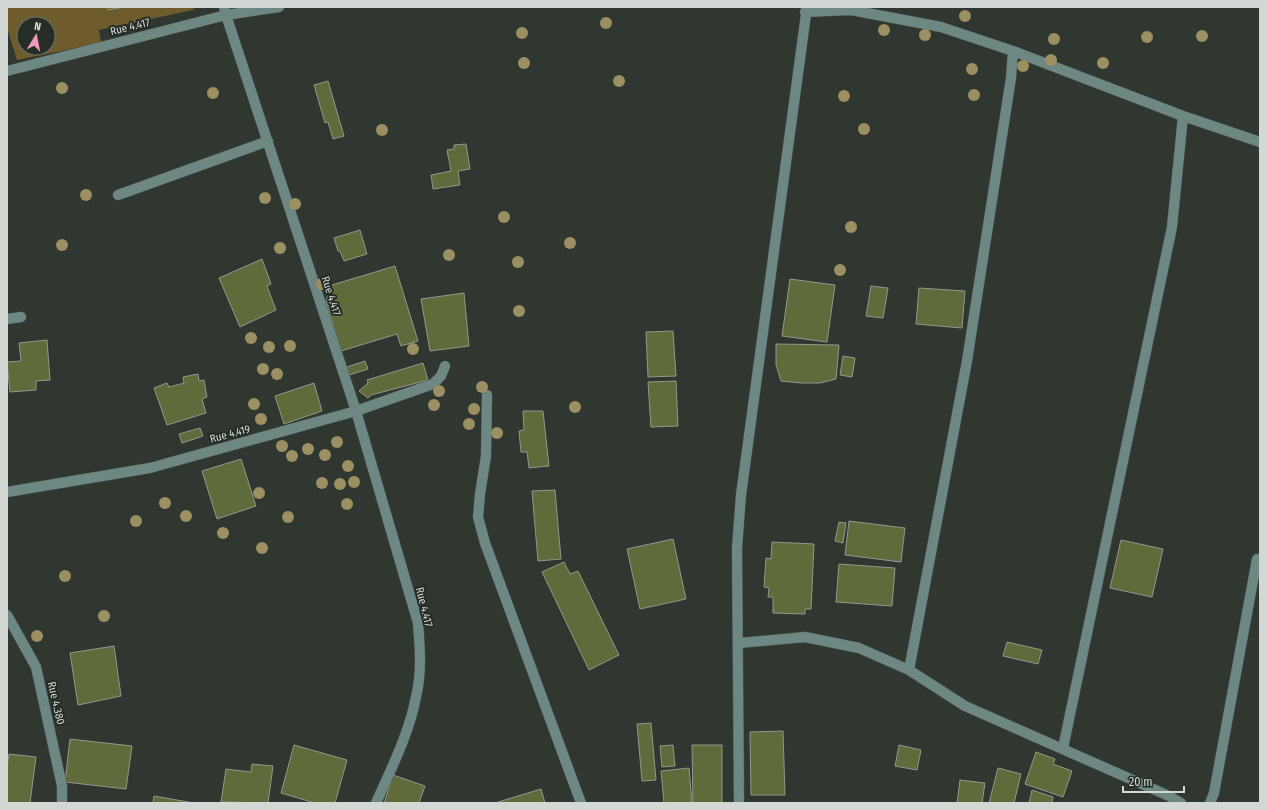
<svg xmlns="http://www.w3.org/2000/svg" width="1267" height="810" font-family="'Fira Sans Condensed',sans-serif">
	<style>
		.forest { fill: #6e5c2c; fill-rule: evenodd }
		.building { fill: #606b3c; stroke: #94978c }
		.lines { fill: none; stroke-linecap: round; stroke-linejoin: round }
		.minor-casing { stroke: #4d544e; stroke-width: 11 }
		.minor { stroke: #6d8882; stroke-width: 10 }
		.tree { fill: #9c9063 }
		.labels { text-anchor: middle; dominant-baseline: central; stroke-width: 4; stroke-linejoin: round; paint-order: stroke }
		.street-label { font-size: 11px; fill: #d3d8d4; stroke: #252d26 }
	</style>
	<rect width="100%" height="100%" fill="#2f3730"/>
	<path class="forest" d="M7,7H195L193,10L99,30L101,43L17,60L7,28ZM24,24H48V48H24Z"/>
	<path class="building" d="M107,7H123L108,10Z
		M328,81L344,136L333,139L328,122L325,123L314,85Z
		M466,144L470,169L458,171L460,185L433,189L431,175L451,171L447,150L454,149V145Z
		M360,230L367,254L344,261L340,251H338L334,238Z
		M262,259L271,284L267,286L276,310L240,327L219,278Z
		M395,266L418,341L401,346L397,334L341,351L326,300L332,285Z
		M790,279L835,285L827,342L782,336Z
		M871,286L888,288L883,318L866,316Z
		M919,288L965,291L962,328L916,324Z
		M464,293L469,346L430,351L421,299Z
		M673,331L676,376L648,377L646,332Z
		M47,340L50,380L36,381V390L10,392L7,362L21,361L19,343Z
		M776,344L839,345L836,379L820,383H801L781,381L776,365Z
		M843,356L855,358L852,377L840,375Z
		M365,361L368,369L349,375L347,367Z
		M423,363L428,380L371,395L368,398L359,391L368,383L367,380Z
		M198,374L199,381L204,380L207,397L202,399L206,413L167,425L154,388L167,383L169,387L184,383L183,377Z
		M676,381L678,426L651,427L648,382Z
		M314,383L322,411L284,424L275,396Z
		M523,411H543L549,466L529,468L527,452H521L519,431L524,430Z
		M200,428L203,436L182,443L179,434Z
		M241,459L256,506L217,519L202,471Z
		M555,490L561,559L538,561L532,491Z
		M849,521L905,528L901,562L845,555Z
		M839,522L846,523L843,543L835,541Z
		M673,539L686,599L640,609L627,549Z
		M1121,540L1163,549L1152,597L1110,588Z
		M772,542L814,544L811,609H805V614L773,613V597H768L769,588L764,587L766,558L771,559Z
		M564,562L570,574L578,571L619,655L589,670L542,572Z
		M839,564L895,568L892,606L836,602Z
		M1007,642L1042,650L1038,664L1003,656Z
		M114,646L121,696L78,705L70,653Z
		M651,723L656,780L642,781L637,724Z
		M783,731L785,795H751L750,732Z
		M70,739L132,746L126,789L65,782Z
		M294,745L347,760L335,803H315L281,793Z
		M673,745L675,766L662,767L660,746Z
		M692,745H722V803H693Z
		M899,745L921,750L917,770L895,766Z
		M1036,752L1055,759L1053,764L1072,771L1063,797L1025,784Z
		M9,754L36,757L30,803H7V767Z
		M252,764L273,766L268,803L221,802L226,769L251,772Z
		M689,768L692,803H664L661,771Z
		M998,768L1021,774L1014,803H989Z
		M393,775L425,786L419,803H384Z
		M960,780L985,783L982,803H957Z
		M541,789L545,803H495Z
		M1032,790L1053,797L1052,803H1029Z
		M154,796L194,803H153Z"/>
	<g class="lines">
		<defs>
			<path id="minor" d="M224,7L226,15L279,7
				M805,12L851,10L941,27L1013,51L1183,116L1260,142
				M7,71L226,15L356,411L418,623C420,648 422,672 416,697C409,734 391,769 376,803
				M118,195L268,141
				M7,319L21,317
				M487,395L486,456L480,494L478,517L485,543L581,803
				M7,492L150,468L356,411L433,384L441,376L445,366
				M7,615L36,667L62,786V803
				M739,643L805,637L859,648L909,670L965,706L1169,796L1181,803
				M909,670L967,361L1011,78L1013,51
				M1063,748L1172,227L1183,116
				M739,803L737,548L741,495L807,7
				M1210,803L1214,793L1257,559"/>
		</defs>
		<use href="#minor" class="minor-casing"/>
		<use href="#minor" class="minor"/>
	</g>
	<g class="tree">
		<circle cx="965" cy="16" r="6"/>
		<circle cx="606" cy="23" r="6"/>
		<circle cx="884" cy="30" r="6"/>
		<circle cx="522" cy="33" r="6"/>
		<circle cx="925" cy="35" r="6"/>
		<circle cx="1202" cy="36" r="6"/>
		<circle cx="1147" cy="37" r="6"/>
		<circle cx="1054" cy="39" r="6"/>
		<circle cx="1051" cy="60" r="6"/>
		<circle cx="524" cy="63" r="6"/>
		<circle cx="1103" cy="63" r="6"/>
		<circle cx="1023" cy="66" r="6"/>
		<circle cx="972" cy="69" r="6"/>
		<circle cx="619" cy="81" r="6"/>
		<circle cx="62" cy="88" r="6"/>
		<circle cx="213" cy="93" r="6"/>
		<circle cx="974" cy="95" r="6"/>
		<circle cx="844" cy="96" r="6"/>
		<circle cx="864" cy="129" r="6"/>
		<circle cx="382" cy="130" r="6"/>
		<circle cx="86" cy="195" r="6"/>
		<circle cx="265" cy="198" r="6"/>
		<circle cx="295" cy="204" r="6"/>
		<circle cx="504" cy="217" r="6"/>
		<circle cx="851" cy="227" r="6"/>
		<circle cx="570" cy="243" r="6"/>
		<circle cx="62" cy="245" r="6"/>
		<circle cx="280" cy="248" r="6"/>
		<circle cx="449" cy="255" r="6"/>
		<circle cx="518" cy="262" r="6"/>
		<circle cx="840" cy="270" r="6"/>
		<circle cx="322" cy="284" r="6"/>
		<circle cx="519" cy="311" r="6"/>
		<circle cx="251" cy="338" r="6"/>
		<circle cx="290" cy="346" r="6"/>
		<circle cx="269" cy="347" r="6"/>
		<circle cx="413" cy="349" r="6"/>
		<circle cx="263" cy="369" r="6"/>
		<circle cx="277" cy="374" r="6"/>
		<circle cx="482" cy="387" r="6"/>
		<circle cx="439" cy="391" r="6"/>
		<circle cx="254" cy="404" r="6"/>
		<circle cx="434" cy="405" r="6"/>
		<circle cx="575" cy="407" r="6"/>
		<circle cx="474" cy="409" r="6"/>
		<circle cx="261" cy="419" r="6"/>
		<circle cx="469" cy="424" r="6"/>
		<circle cx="497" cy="433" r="6"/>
		<circle cx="337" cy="442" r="6"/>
		<circle cx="282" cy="446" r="6"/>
		<circle cx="308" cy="449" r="6"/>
		<circle cx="325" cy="455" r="6"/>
		<circle cx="292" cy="456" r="6"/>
		<circle cx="348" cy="466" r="6"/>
		<circle cx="354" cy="482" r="6"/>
		<circle cx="322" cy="483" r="6"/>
		<circle cx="340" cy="484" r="6"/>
		<circle cx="259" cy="493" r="6"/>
		<circle cx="165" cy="503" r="6"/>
		<circle cx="347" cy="504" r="6"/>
		<circle cx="186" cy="516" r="6"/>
		<circle cx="288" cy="517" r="6"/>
		<circle cx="136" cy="521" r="6"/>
		<circle cx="223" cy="533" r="6"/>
		<circle cx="262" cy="548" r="6"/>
		<circle cx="65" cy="576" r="6"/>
		<circle cx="104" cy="616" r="6"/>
		<circle cx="37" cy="636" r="6"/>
	</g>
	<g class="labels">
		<g class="street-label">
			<text transform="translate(130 27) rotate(-14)">Rue 4.417</text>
			<text transform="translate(331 296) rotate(72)">Rue 4.417</text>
			<text transform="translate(230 434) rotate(-15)">Rue 4.419</text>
			<text transform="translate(424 607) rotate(76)">Rue 4.417</text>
			<text transform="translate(56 703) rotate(77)">Rue 4.380</text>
		</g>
	</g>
	<rect width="1267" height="810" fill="none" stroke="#d3d8d4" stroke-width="16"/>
	<g transform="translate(36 36) rotate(10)"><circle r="19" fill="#252d26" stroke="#6b716c"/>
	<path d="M0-3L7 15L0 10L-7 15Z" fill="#f09ab7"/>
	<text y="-6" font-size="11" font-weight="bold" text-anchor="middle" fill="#d3d8d4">N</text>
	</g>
	<path d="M1123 786v6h61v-6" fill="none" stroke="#d3d8d4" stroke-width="2"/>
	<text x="1129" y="786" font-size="12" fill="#d3d8d4" stroke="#252d26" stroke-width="3" paint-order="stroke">20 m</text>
</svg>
